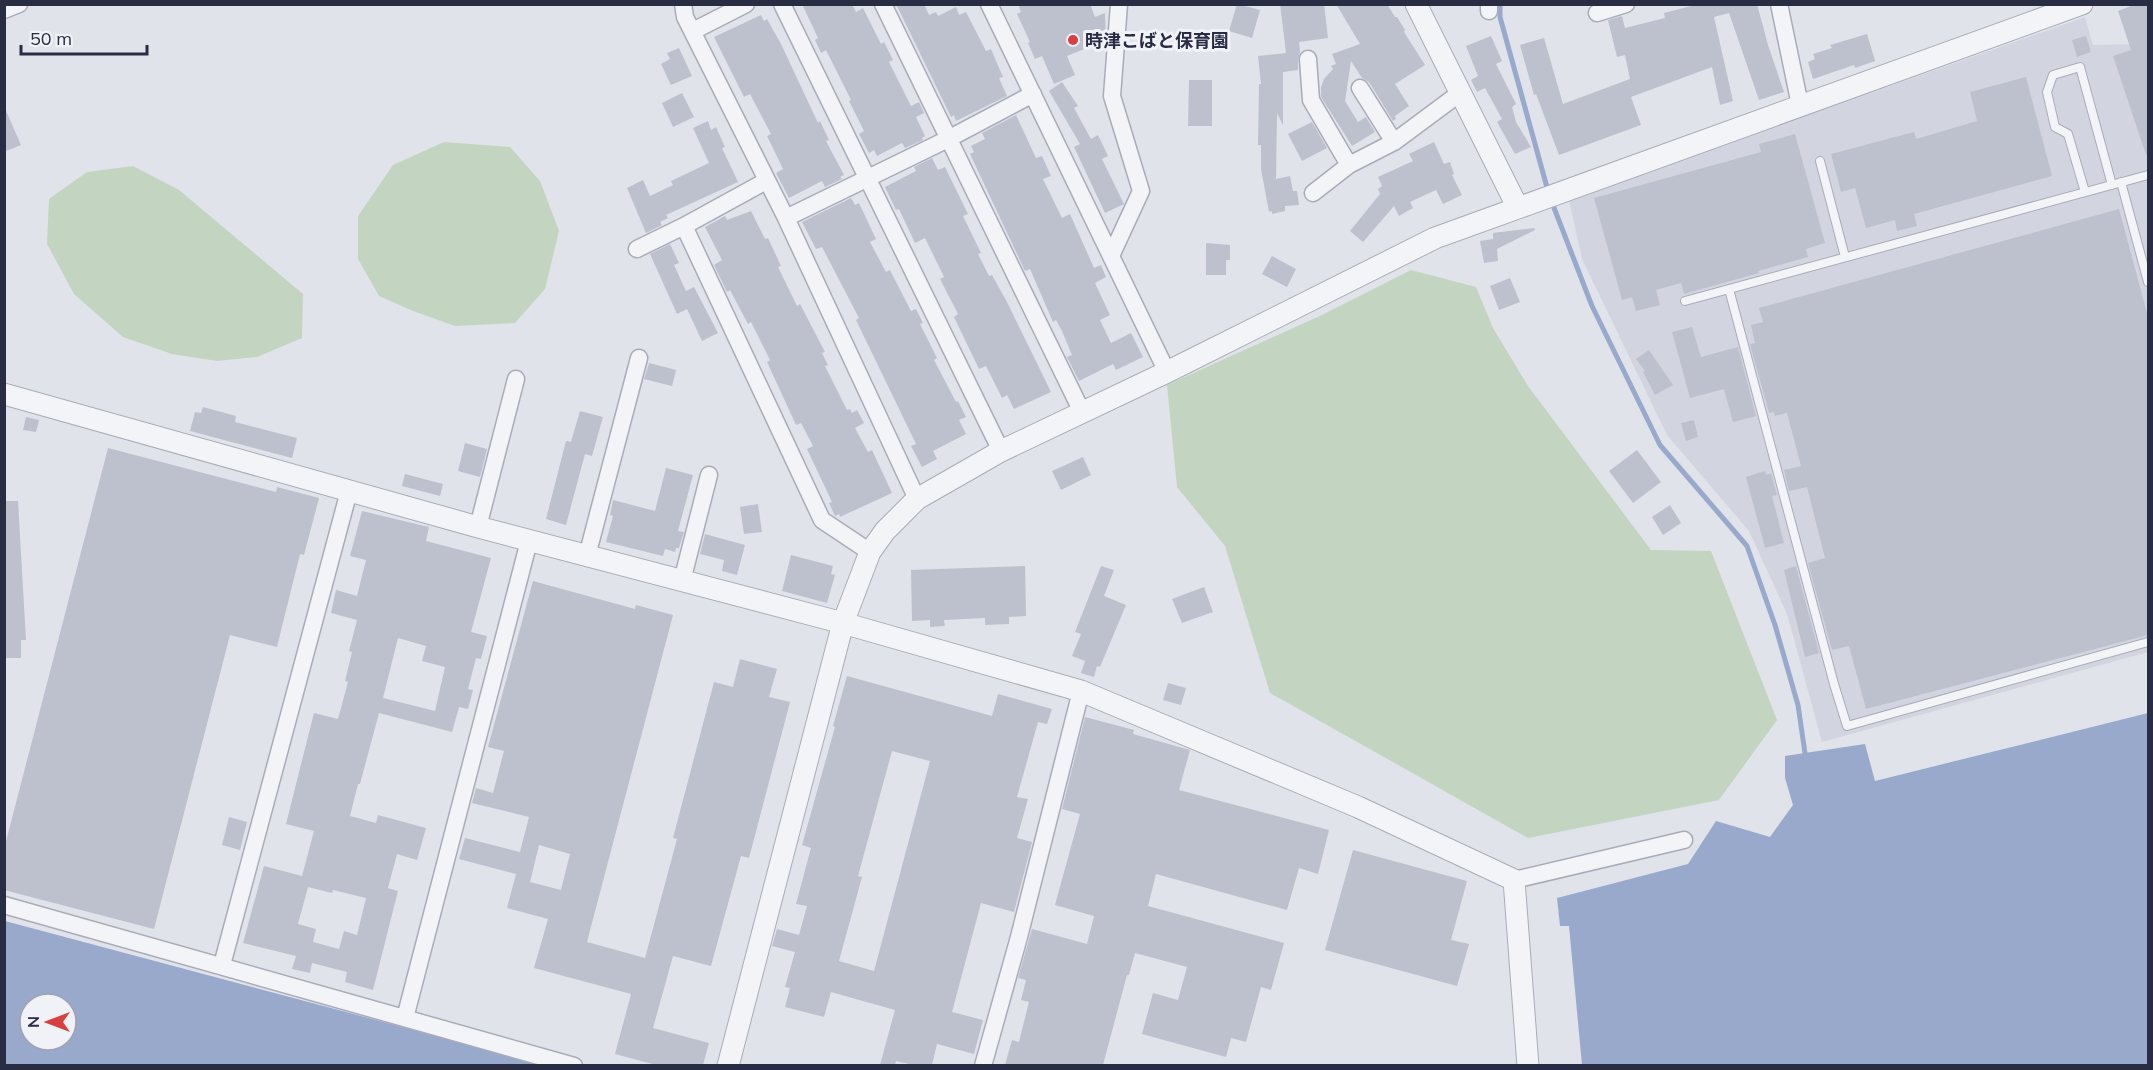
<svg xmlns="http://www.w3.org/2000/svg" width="2153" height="1070" font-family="Mulish,'Noto Sans JP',sans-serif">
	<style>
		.built { fill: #d2d5df }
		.green { fill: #c3d5c1 }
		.water { fill: #99a9cc; fill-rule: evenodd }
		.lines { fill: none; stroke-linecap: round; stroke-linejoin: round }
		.stream { stroke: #99a9cc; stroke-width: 5 }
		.building { fill: #bdc1cd; fill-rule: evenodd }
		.service-casing { stroke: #a9acb8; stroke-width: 10 }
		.minor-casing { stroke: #a9acb8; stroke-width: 19 }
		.tertiary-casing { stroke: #a9acb8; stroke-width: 23 }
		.service { stroke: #f3f4f8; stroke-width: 8 }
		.minor { stroke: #f3f4f8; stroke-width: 16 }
		.tertiary { stroke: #f3f4f8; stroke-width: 21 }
		.poi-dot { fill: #d7403e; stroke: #f0f2f7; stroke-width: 2 }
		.labels { text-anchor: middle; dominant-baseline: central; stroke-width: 6; stroke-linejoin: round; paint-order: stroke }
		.poi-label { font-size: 18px; font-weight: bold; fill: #282d43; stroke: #f0f2f7; text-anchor: start }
	</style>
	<rect width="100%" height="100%" fill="#e0e3ea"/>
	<path class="built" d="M2085,17L2093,45L2139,44L2148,49V652L1822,742L1787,614L1749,531L1667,435L1582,259L1569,200Z"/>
	<path class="green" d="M444,142L510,147L540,181L559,231L545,289L515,323L455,326L413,311L379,296L358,259V216L393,165Z
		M133,166L179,190L303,294L302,338L257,357L217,361L172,354L123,337L74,294L47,244L49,199L87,172Z
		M1411,270L1476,287L1493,328L1528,386L1651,550L1711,551L1777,720L1719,800L1528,838L1270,693L1225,546L1177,487L1167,385L1322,315Z"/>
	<path class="water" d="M2148,713V1065H1582L1569,926H1560L1557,898L1688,864L1716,821L1770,837L1793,805L1785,778V756L1865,744L1875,781Z
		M5,921L545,1065H5ZM30,1004H66V1040H30Z"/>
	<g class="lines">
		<path class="stream" d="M1500,4V17L1548,191
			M1551,200L1592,306L1660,445L1747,546L1775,625L1798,705L1806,760"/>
	</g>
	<path class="building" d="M802,4H852L856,12L863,8L881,44L884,42L893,60L889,62L911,106L919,102L924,113L916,117L925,136L922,138L923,140L905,148L902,143L877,156L874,150L869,153L859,134L864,131L849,101L851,100L826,50L821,53L815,40L818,38Z
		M896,4H924L929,15L936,12L938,16L956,7L959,15L966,12L986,51L991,49L1003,77L999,78L1007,96L956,121L954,115L951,117Z
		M1018,4H1090L1095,17L1105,13L1106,40L1067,56L1075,75L1054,84L1042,56L1035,59L1028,43L1030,42L1017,14L1021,12Z
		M1237,4L1260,10L1252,38L1229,31Z
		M1280,4H1324L1328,38L1299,42L1300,52L1298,59V70L1283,72V125L1277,113L1276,179L1290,176L1293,191H1297L1299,205L1285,206V211L1272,214V211L1269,212L1261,169V145H1258L1259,84H1261L1258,56L1286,53Z
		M1336,4H1387L1395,17H1397L1405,30L1404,32L1425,65L1395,84L1409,106L1395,116L1396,119L1393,121L1369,82L1362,78L1351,61L1345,101L1358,122L1366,117L1375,132L1352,146L1321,97V87L1324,79L1333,69L1331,66L1336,64L1332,54L1360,44Z
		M1699,4H1757L1768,45L1784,92L1759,100L1729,13L1714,17L1733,101L1720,105L1712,67L1631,97L1641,125L1559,155L1536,94L1534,95L1520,45L1544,38L1563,104L1630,79L1625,55L1617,57L1608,20L1622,16L1625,28L1665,18L1664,13Z
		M2136,4H2148V155H2146L2113,56L2131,50L2118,11Z
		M761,15L764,21L767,19L781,44L818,123L820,121L829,140L826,141L844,175L840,177L842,179L825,187L822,181L789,198L776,173L783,169L767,136L771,134L750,94L744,97L714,37Z
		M1867,34L1875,61L1855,68L1854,65L1813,79L1808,62L1815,59L1813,54L1832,48L1830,45Z
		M1491,36L1502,61L1496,64L1516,104L1512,107L1516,122L1531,147L1515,154L1497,122L1502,119L1485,88L1477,92L1471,80L1478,76L1466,46Z
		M2086,36L2091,52L2077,57L2072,40Z
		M679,48L692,76L671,85L661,64L670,59L667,53Z
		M2026,77L2052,176L1914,214L1917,226L1897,231L1895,220L1866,228L1855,188L1841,192L1831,154L1914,132L1916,139L1977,121L1970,92Z
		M1189,80H1212V126H1188Z
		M1062,82L1078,106L1074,108L1091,139L1098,135L1108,156L1102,159L1124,204L1105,213L1074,147L1080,144L1049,91Z
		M682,93L694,117L673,127L662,103Z
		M4,106L21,145L4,152Z
		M1016,115L1036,158L1042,156L1051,176L1043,179L1062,218L1070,214L1094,268L1101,265L1106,277L1095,283L1110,315L1100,320L1111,343L1131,333L1143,357L1116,370L1113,364L1079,381L1067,357L1072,355L1062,331L1056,320L1053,322L1030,269L1025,271L970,154L974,152L971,146L985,139L982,133Z
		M708,121L711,130L716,127L725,147L722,148L738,182L666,215L668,218L660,222L662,225L646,233L627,188L643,180L650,196L673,185L671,181L709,163L693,128Z
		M1312,122L1327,148L1302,161L1288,134Z
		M1795,134L1825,243L1806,249L1808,257L1758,271L1759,273L1684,294L1681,283L1656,290L1660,305L1636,311L1632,297L1622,300L1594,198L1761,152L1759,144Z
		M1434,142L1444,164L1450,162L1454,174L1452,175L1462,195L1443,204L1436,190L1410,202L1413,208L1399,216L1394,206L1363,242L1350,231L1380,194L1378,189L1382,186L1378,177L1413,161L1409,154Z
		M932,158L938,170L945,167L968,214L963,216L981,253L978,254L989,276L992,275L1007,302L1051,392L1014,409L1007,395L1002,398L986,366L979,369L954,317L958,314L940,279L944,277L925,238L915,243L899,209L896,210L885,187L916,171L914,167Z
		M851,198L855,205L859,203L866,218L876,239L870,242L886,272L890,270L911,311L916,309L923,323L920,324L937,358L934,360L956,402L958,401L966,417L959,420L966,434L933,451L937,459L922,467L911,446L916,444L856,320L859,318L822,247L816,249L802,222Z
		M2119,209L2148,317V635L1866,709L1849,646L1832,650L1808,563L1825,558L1807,487L1789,491L1784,470L1801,466L1787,413L1775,416L1774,412L1769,413L1750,344L1755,343L1751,325L1763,322L1759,308Z
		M751,211L765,239L768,238L781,266L778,267L797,306L800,304L825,352L822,353L828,365L825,366L847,410L850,409L852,413L857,410L864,423L855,428L868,452L872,450L892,493L840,517L839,514L835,516L829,503L832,502L807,449L813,446L801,423L796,425L767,362L770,360L751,322L748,324L730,290L727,292L714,265L722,260L705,227L725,216L727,220Z
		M1534,228L1535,230L1497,249L1498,261L1484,263L1480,241L1493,239V233Z
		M1206,243L1230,245V260H1226V275H1206Z
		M670,244L679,263L674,265L686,291L694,287L718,333L702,341L687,309L677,314L650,254Z
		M1272,256L1296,269L1287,287L1262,274Z
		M1510,278L1520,302L1499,310L1490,286Z
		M1692,327L1701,357L1738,347L1756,416L1733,422L1724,389L1690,398L1672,332Z
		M1649,350L1673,385L1655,395L1643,372L1645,371L1636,359Z
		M649,363L676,370L672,386L644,379Z
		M203,407L236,416L235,422L297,438L292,458L190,431L195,412L201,413Z
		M580,411L603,417L592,456L585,454L566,525L546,519L566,441L571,442Z
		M26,417L39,420L36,432L23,430Z
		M1694,420L1698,437L1686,441L1681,423Z
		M465,443L487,449L480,477L458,471Z
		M108,448L276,492L277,487L319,498L304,555L300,554L277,647L230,635L154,929L4,890V849Z
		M1637,450L1661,482L1633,503L1609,471Z
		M1083,457L1091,475L1061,490L1052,471Z
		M666,468L693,475L678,531L684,532L679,548H676L675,552L665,549L663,556L606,542L613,516L610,515L613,500L655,511Z
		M1765,471L1766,475L1771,473L1777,495L1772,496L1784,543L1765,548L1746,477Z
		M405,474L443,484L440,496L402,486Z
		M4,501H18L26,640H21V658H4Z
		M758,504L762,532L744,534L740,507Z
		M1670,505L1681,523L1663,535L1652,517Z
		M362,511L429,527L426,541L491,558L471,632L487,636L481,659L476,658L468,689L473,690L468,709L459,707L452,732L379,713L360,784H358L350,816L376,823L378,815L426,828L417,860L397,854L388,888L398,891L373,990L345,982L347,972L312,963L310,973L292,969L296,956L243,943L264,866L302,876L314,831L286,824L314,713L338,719L348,682L345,681L352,652L349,651L357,620L331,613L336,590L357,596L366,560L350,556ZM398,638L426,646L422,661L445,667L435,711L383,698ZM308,887L332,893L333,890L366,898L357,935L344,931L339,949L313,942L316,929L298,924Z
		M705,534L745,545L737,575L722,571L724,560L700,554Z
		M791,555L833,566L831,574L835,575L827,603L782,591Z
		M1025,566L1026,616L1009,617V624L985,625V618L944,620L945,626L930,627V620L912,621L911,570Z
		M1101,566L1114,570L1104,596L1126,605L1100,667L1097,666L1094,677L1081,673L1085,661L1072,656L1081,634L1075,632Z
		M1796,566L1819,653L1805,657L1784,570Z
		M533,581L635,609L636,605L673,615L587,942L645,958L677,839L673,838L714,682L733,687L740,659L777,669L769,697L790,702L749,858L741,856L711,966L673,956L653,1028L709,1043L703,1065H656L615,1054L631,994L534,968L548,919L507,908L516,874L459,859L465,838L520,852L529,817L472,803L476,788L493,793L504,751L488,747ZM539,845L570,854L561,890L530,882Z
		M1204,587L1213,612L1182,623L1172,599Z
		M847,676L992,716L998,694L1052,709L1047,724L1038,722L1017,797L1028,799L1017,838L1032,842L1014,912L981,903L952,1012L983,1020L974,1054L937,1044L932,1065H913L896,1061L895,1065H880L895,1010L831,992L824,1017L785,1007L790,988L785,987L795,952L772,946L777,929L799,935L807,906L796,904L811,848L802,845L835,727L833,726ZM892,751L930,761L874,971L839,961L862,877L858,876Z
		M1168,683L1186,688L1181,705L1163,700Z
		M1085,717L1134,730L1133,734L1190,750L1179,790L1329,830L1318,874L1299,868L1287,910L1156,874L1148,906L1284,943L1271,990L1261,987L1246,1042L1231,1038L1226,1057L1142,1034L1153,993L1178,1000L1187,967L1135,953L1129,975H1127L1103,1065H1005L1012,1040L1019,1042L1029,1002L1021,1000L1026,980L1018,978L1032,929L1087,944L1094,916L1055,905L1080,814L1062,809Z
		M229,817L247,822L240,850L222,845Z
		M1353,850L1467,881L1451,940L1469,944L1457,986L1325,950Z"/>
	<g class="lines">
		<defs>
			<path id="service" d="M1820,161L1845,257
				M2121,182L2148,282
				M2085,192L2068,134L2055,127L2047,92L2053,75L2080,67L2112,185
				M1729,289L1834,684L1847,726L2148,642
				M1685,301L2148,175"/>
			<path id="minor" d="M683,4L685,17L786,218L917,499
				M782,4L1001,451
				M883,4L1082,412
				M989,4L1167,372
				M1489,4V11
				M1779,4L1800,105
				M4,10L19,4
				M1597,13L1626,4
				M693,31L746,4
				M1308,59L1311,100L1349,165
				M1360,88L1394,142
				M766,181L684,226L822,520L870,552
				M1313,193L1349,165L1394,142L1460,93
				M786,218L948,139L1033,94
				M637,249L684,226
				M1111,256L1141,191L1112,96L1119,4
				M478,527L516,379
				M587,556L639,358
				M682,581L709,475
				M1514,880L1684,840
				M4,905L574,1066
				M222,965L349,491
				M405,1018L529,541
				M983,1066L1019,937L1081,691"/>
			<path id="tertiary" d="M1416,4L1518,208
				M4,394L478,527L843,623L1081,691L1358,807L1514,880L1528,1066
				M728,1066L843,623L870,552L885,531L917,499L1001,451L1167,372L1435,238L2082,4"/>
		</defs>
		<use href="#service" class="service-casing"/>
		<use href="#minor" class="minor-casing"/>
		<use href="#tertiary" class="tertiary-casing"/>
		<use href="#service" class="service"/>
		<use href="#minor" class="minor"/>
		<use href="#tertiary" class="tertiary"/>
	</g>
	<circle class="poi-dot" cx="1073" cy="40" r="6"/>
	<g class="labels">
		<g class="poi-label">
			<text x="1085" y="40">時津こばと保育園</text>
		</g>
	</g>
	<rect width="2153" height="1070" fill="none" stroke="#282d43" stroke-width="12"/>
	<g transform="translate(48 1022) rotate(270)"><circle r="28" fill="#f0f2f7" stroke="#a0a3af" stroke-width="1.5"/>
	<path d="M0-4.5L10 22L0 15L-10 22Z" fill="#d7403e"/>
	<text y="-9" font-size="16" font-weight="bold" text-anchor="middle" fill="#282d43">N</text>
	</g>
	<path d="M21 45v9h126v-9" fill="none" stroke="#282d43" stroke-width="3"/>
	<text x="30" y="45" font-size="18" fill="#282d43" stroke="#f0f2f7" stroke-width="4.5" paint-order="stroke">50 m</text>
</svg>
